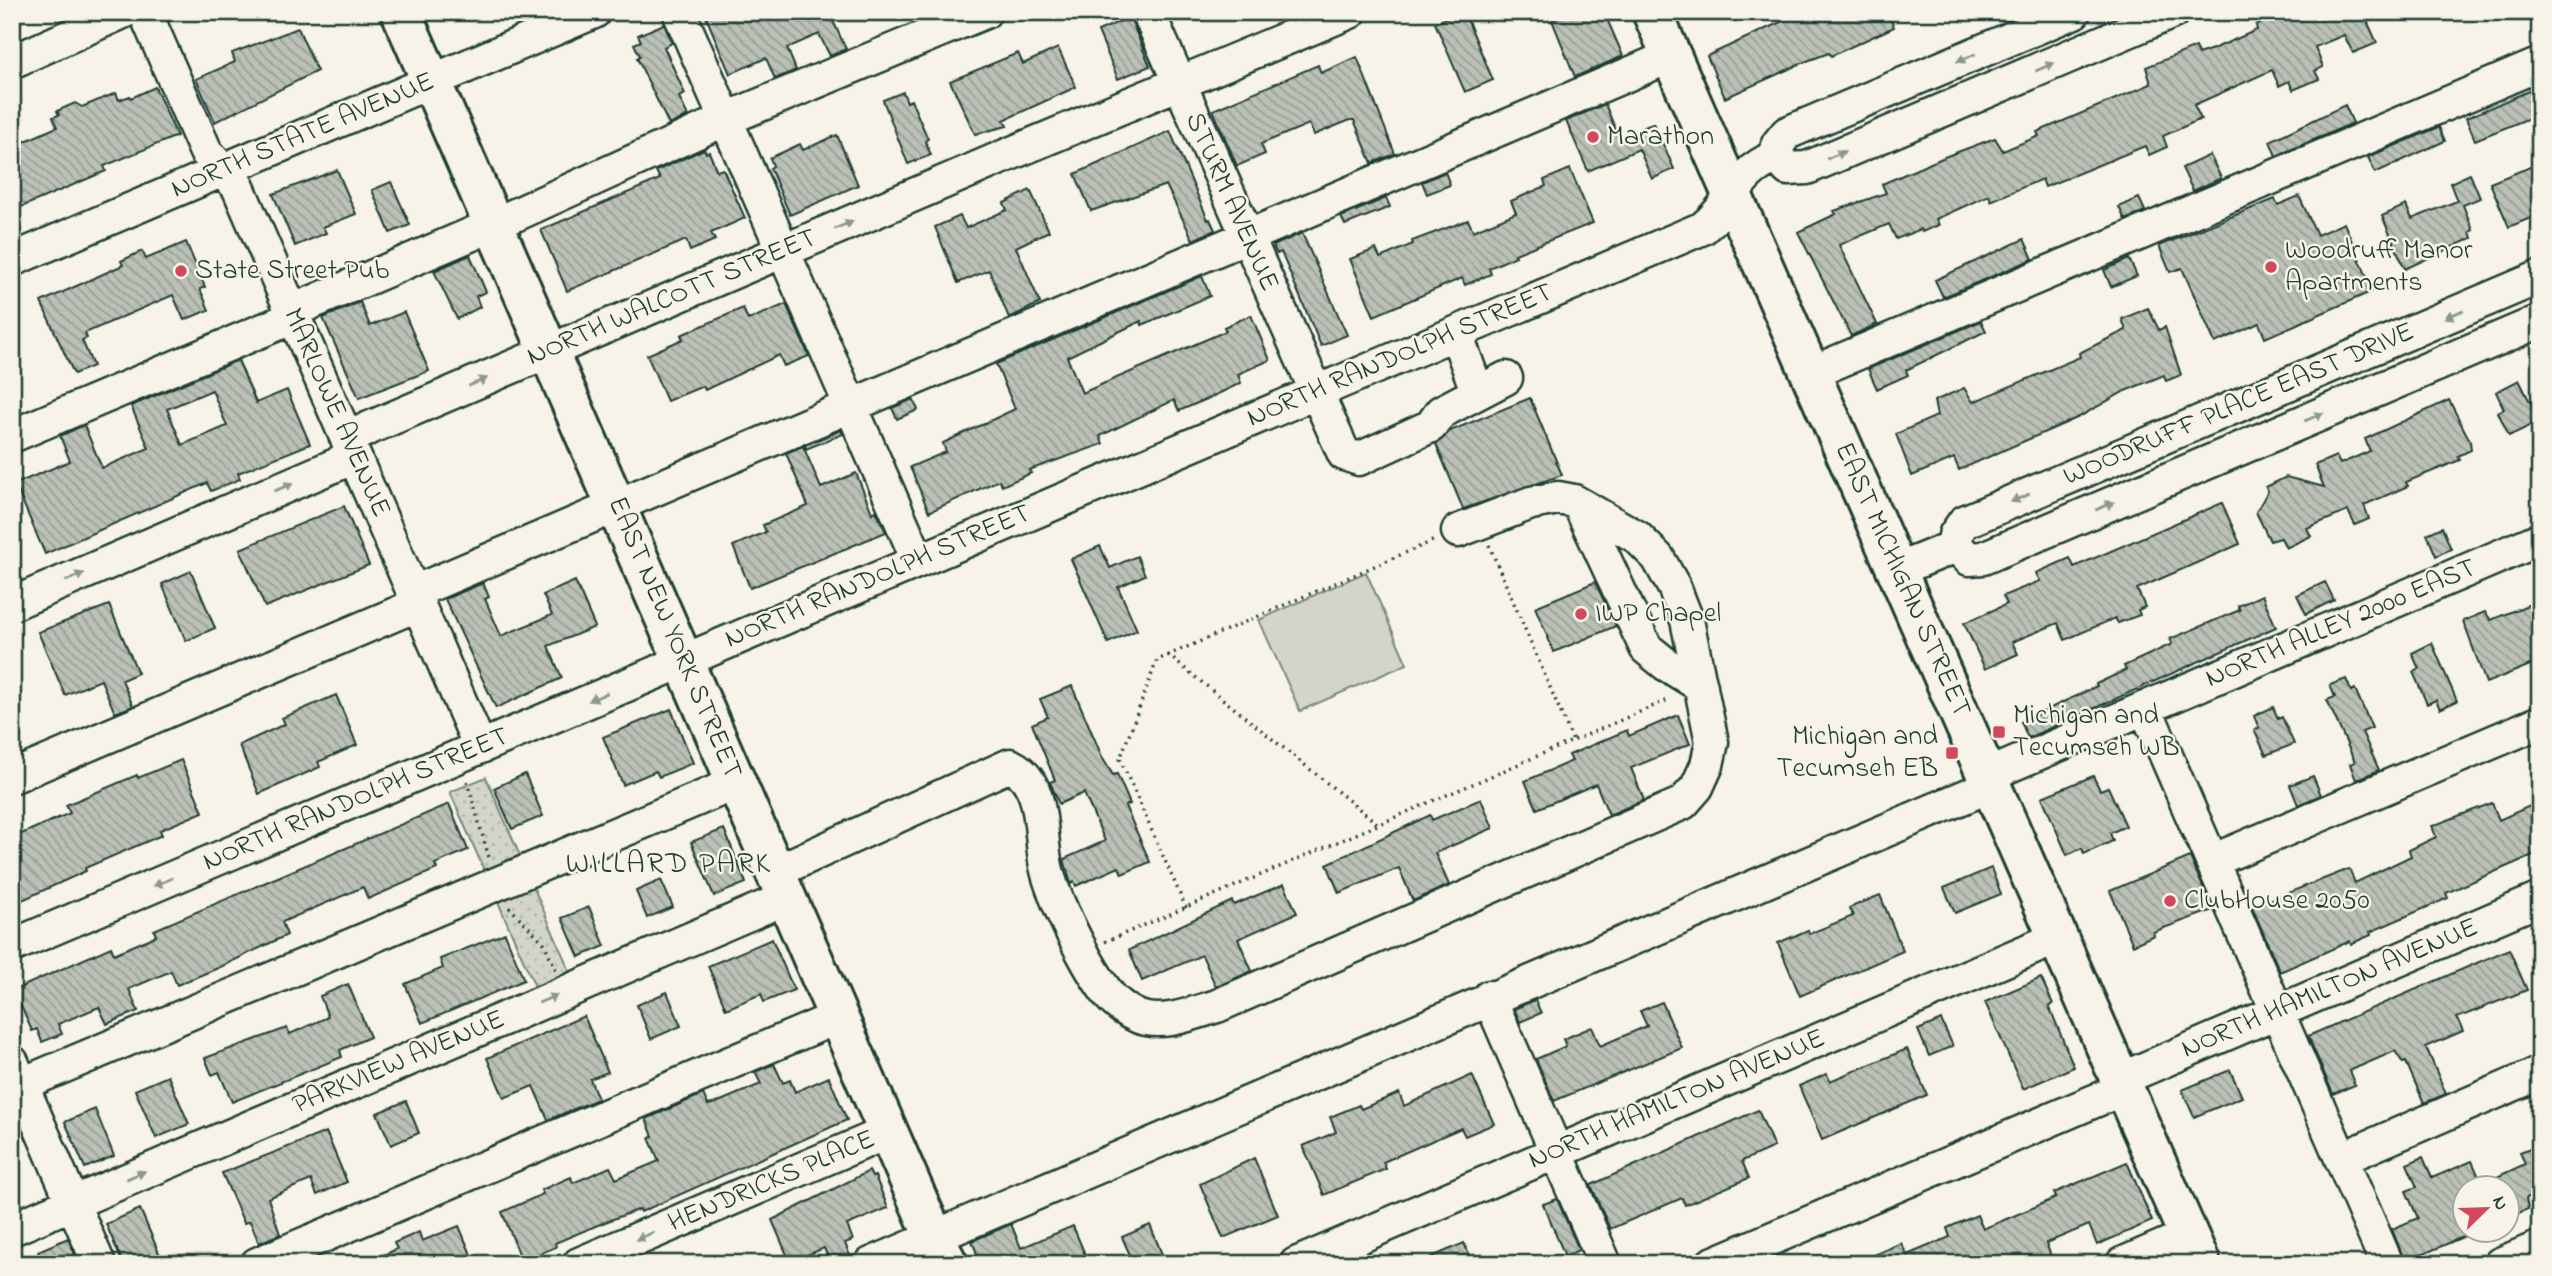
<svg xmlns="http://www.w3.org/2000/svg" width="2552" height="1276" font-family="'Indie Flower',sans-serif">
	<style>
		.grass { fill: url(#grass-dots); stroke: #79897f; stroke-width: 2 }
		.pitch { fill: #d3d5ca; stroke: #79897f; stroke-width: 2 }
		.building { fill: url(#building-back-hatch); stroke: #1f3d34; stroke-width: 2; fill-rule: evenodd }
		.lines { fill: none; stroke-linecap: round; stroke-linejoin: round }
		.minor-casing { stroke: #1f3d34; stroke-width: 37 }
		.major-casing { stroke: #1f3d34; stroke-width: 44 }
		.path { stroke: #1f3d34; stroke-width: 3.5; stroke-dasharray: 2 5; stroke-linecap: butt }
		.minor { stroke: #f7f3e8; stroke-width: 32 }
		.major { stroke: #f7f3e8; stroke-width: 38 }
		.oneway { fill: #8b988e }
		.poi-dot { fill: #d1495b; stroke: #f7f3e8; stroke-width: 2.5 }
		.labels { text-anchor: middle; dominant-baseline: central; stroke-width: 5; stroke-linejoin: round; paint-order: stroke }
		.street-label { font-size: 28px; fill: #1f3d34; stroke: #f7f3e8 }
		.poi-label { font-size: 28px; fill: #1f3d34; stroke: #f7f3e8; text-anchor: start }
		.neighbourhood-label { font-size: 30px; letter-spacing: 2px; fill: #1f3d34; stroke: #f7f3e8 }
	</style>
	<defs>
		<pattern id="grass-dots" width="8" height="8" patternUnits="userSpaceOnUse" patternTransform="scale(1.75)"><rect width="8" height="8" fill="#d3d5ca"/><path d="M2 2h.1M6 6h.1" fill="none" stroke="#b5b8ae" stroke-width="1.8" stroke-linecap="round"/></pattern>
		<pattern id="building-back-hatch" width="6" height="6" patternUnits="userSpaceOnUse" patternTransform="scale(1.75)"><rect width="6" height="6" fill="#bbc1b6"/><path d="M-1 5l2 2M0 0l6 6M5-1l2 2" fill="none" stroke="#979e95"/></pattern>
	</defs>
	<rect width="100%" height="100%" fill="#f7f3e8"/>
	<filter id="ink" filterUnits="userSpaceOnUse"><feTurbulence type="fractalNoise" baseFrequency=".0143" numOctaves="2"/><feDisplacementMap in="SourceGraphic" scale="14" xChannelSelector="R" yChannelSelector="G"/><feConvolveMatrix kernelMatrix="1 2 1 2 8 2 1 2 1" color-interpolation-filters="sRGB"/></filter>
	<g filter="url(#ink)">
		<path class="grass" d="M486,777L571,974L536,989L450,792Z"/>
		<path class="pitch" d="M1366,572L1407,664L1300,711L1259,620Z"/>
		<path class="building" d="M704,12H829L846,49L830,56L819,34L787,48L796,70L775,79L766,58L730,74Z
			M1460,12H1464L1493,80L1465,92L1435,23Z
			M1571,12H1604L1623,56L1575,77L1552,20Z
			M1779,12H1888L1894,27L1831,56L1829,53L1807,61L1725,98L1707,56L1783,21Z
			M2286,12H2363L2377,43L2353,53L2344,35L2315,47L2323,67L2315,71L2319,79L2293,90L2289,81L2279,86L2272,70L2194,105L2201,119L2163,136L2167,147L2149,155L2145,146L2045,187L2042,179L1991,201L1989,195L1936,219L1939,225L1922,232L1921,229L1896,239L1889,224L1839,245L1877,324L1851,336L1798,232L1836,214L1834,211L1886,193L1882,184L1947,156L1995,138L2003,151L2039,136L2037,132L2151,84L2146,67L2196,47L2198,54L2213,49L2257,30L2256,25Z
			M1130,17L1150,66L1118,79L1098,31Z
			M664,24L672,43L664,47L685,94L679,97L688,116L669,125L637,58L640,56L634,44L641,41L638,35Z
			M298,28L317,71L215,122L196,79L235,62L232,53Z
			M1058,48L1076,87L1004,120L1007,126L975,134L950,81L1018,53L1023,64Z
			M1357,57L1395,154L1372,163L1354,120H1350L1314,135L1309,124L1261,144L1265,154L1237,166L1213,110L1318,65L1321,73Z
			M2540,86V104L2528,109L2532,117L2475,140L2466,118Z
			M155,87L177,136L104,166L106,171L12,211V147L57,127L53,117L59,115L57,111L75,103L82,107L116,93L119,100L130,96L131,98Z
			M903,92L907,102L911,100L928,139L925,141L931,155L908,164L883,100Z
			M1605,104L1619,138L1654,123L1674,169L1652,179L1639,149L1588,171L1566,121Z
			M2345,105L2353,123L2276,156L2270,141Z
			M2439,127L2445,141L2375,173L2368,157Z
			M1170,131L1208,220L1210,219L1215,230L1193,240L1166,185L1091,211L1075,174Z
			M837,135L858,185L790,215L770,168L773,166L770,158L800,144L803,150Z
			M704,149L706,153L709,152L717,171L723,169L745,218L711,233L715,240L690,251L686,240L567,291L541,230L660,179L656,171Z
			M2210,155L2221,178L2193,191L2182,168Z
			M2540,163V214L2509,227L2490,183Z
			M1570,169L1593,223L1515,254L1516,256L1489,268L1491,274L1465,285L1462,278L1374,316L1350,259L1376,249L1380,258L1413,244L1412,241L1468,220L1473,231L1516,213L1511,201L1546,186L1544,180Z
			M337,170L356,214L323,227L326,233L295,246L273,194Z
			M1445,172L1450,185L1427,194L1422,182Z
			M2470,174L2480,198L2463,205L2473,230L2470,232L2472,238L2405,269L2382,216L2406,205L2412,219L2457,201L2450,183Z
			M391,182L410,225L390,233L372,190Z
			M1030,190L1049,231L1016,247L1040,303L1009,318L989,270L958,283L935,227L960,216L966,228L1007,210L1004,203Z
			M2299,196L2317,235L2344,223L2373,291L2265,338L2259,323L2215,343L2182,268L2170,272L2159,246L2275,199L2278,205Z
			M1386,198L1390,207L1345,225L1341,217Z
			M2139,198L2145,211L2125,220L2119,207Z
			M1302,233L1347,335L1321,346L1281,252L1277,254L1273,246Z
			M2024,239L2033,259L1943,297L1935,280Z
			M186,242L205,287L200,289L209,310L184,320L173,295L85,333L87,338L82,340L93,366L74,374L41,302L123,265L121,261L142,251L146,259Z
			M470,255L486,292L476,296L480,307L457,319L434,271Z
			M2129,259L2137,276L2111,287L2104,270Z
			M1202,276L1210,296L1142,325L1141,321L1067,357L1082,393L1226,331L1224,327L1251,315L1270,360L1238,374L1241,383L1207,399L1179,411L1174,400L1100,436L1103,444L1029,470L1031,473L1002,486L999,480L929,512L910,467L946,452L943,443L1015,409L996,364Z
			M360,302L370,326L404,312L429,371L359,398L323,318Z
			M786,304L809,356L784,366L779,355L705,390L703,386L667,401L647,355L683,339L681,335L743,308L748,320Z
			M2148,308L2159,330L2165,327L2181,375L2166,381L2164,375L2125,391L2079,417L1959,470L1954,458L1912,476L1896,434L1937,416L1934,401L1964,388L1973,402L2080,357L2079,353L2126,330L2122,319Z
			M1981,321L1986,331L1906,370L1908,375L1877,389L1868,369Z
			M238,360L256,403L287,390L310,444L238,473L240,479L211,491L207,483L45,554L15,484L70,461L60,436L84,425L102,468L149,448L131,406ZM212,390L227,426L182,445L167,409Z
			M2519,380L2531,404L2533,403L2540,421L2509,436L2498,412L2504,409L2496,392Z
			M1530,398L1562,475L1463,509L1436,444L1450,431Z
			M913,399L918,410L897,419L892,408Z
			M2449,400L2470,441L2471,450L2458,456L2460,460L2406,482L2408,486L2364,505L2369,519L2355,525L2348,511L2307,528L2311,536L2286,548L2281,538L2270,541L2256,512L2268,491L2266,487L2286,477L2324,487L2315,465L2336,456L2340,464L2370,451L2365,439Z
			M841,430L843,434L806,449L805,445Z
			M803,446L821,488L856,473L872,513L876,511L886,532L750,588L733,546L766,532L763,525L808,506L786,453Z
			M2222,503L2240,544L2137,589L2145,607L2138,610L2140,615L2118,623L2115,618L2065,640L2058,623L2012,642L2018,654L1985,669L1964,623L2007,604L2003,596L2040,581L2036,573L2070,558L2074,567Z
			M344,506L369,565L265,607L240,549Z
			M2442,527L2451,549L2436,556L2427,534Z
			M1100,546L1110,568L1137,556L1145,575L1118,587L1137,630L1108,643L1071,559Z
			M191,571L215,628L186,641L162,584Z
			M575,581L595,627L548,646L562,678L496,708L445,599L483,583L489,597L485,599L501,636L552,615L543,595Z
			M1595,582L1616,626L1554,652L1535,607Z
			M2325,582L2334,600L2306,614L2297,595Z
			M2262,595L2276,627L2028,738L2021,722L2097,686L2096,684L2126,670L2124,666L2172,644L2170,639L2240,610L2238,606Z
			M2540,600V661L2486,683L2463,621L2485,612L2491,620Z
			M109,605L138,673L122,680L133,706L115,713L101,680L65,695L38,632Z
			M2432,643L2457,701L2440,709L2436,700L2427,704L2413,672L2419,669L2412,653Z
			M2346,679L2351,691L2355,689L2372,728L2362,732L2379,770L2356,780L2350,764L2355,762L2327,700L2335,697L2330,685Z
			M1072,686L1103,759L1113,775L1117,774L1130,804L1125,806L1150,862L1122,874L1119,867L1076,886L1074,882L1071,884L1064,859L1105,841L1084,793L1059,804L1050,782L1055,780L1032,724L1048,717L1040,699Z
			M336,695L357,745L318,762L320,767L259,794L239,745L285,724L282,718Z
			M2273,707L2278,719L2282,717L2294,744L2266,755L2254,730L2259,728L2254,716Z
			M671,709L693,763L659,777L656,771L623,785L603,737Z
			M1678,715L1690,744L1631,768L1644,800L1609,815L1596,784L1537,809L1525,781L1572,761L1569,755L1627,730L1629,736Z
			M181,760L203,812L160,830L162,835L85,868L86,871L18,902L12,889V838L70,813L66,805L137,775L138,778Z
			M525,774L543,816L512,829L494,788Z
			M2093,776L2100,790L2108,787L2126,826L2110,833L2113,841L2084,854L2082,848L2067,855L2042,797Z
			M2313,776L2321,795L2298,805L2290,785Z
			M1481,799L1493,828L1435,853L1449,885L1413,901L1399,868L1339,893L1327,864L1430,815L1432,820Z
			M2492,803L2499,820L2532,805L2540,823V852L2446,893L2448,898L2370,932L2371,935L2351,944L2350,941L2280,972L2252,907L2349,869L2355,883L2411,856L2409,850L2436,837L2432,826Z
			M449,804L468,850L435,864L437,869L368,899L363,887L282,922L287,935L218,968L177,985L171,971L129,989L138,1011L107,1024L99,1007L58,1024L62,1034L42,1042L37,1029L32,1031L21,1006L17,1008L12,991L111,947L114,954L156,936L154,930Z
			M724,829L746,883L714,896L691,842Z
			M2190,857L2213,910L2153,932L2154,935L2133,945L2110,891Z
			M1991,868L2001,894L1955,913L1944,888Z
			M661,880L673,907L647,918L636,891Z
			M1284,884L1297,913L1238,939L1252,971L1216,987L1202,955L1142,981L1129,950L1232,901L1234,905Z
			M1880,895L1903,951L1800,996L1778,943L1808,930L1809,934L1853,916L1849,908Z
			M589,907L605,946L579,957L562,918Z
			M505,933L524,980L422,1023L405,984L443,968L440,959Z
			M772,939L794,990L764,1002L761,994L726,1009L708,966Z
			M2509,949L2527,990L2457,1018L2463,1031L2426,1047L2446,1094L2424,1103L2406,1062L2403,1063L2395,1051L2349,1071L2355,1085L2333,1094L2308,1036Z
			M2041,978L2053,1004L2049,1006L2074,1067L2023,1089L1985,1002Z
			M348,984L370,1037L340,1050L342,1057L232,1102L219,1072L212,1075L205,1058L287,1028L290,1034L328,1017L320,996Z
			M667,992L681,1026L651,1039L637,1005Z
			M1535,1000L1541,1013L1520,1022L1514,1009Z
			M1662,1002L1682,1048L1554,1101L1536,1059L1566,1046L1563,1039L1592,1027L1600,1046L1647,1026L1640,1011Z
			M584,1016L608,1072L590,1079L598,1099L548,1120L533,1086L504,1098L487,1058Z
			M1941,1020L1953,1046L1929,1056L1918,1030Z
			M1907,1049L1927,1095L1822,1140L1799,1086L1827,1074L1830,1081Z
			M774,1064L783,1083L790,1080L795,1092L829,1077L847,1120L641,1212L640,1209L605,1222L555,1243L556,1247L522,1261L502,1212L543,1194L541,1190L571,1177L573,1183L610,1167L616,1179L659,1161L649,1138L653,1136L646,1119L703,1094L708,1105L716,1103L761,1084L755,1072Z
			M2230,1070L2242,1097L2194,1117L2182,1090Z
			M1472,1075L1494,1124L1465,1136L1461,1128L1383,1162L1386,1169L1324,1195L1303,1146L1336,1132L1330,1117L1359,1105L1361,1109L1399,1093L1404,1106Z
			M168,1076L189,1124L156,1138L135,1090Z
			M406,1101L419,1133L391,1145L377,1113Z
			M95,1109L114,1156L85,1168L65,1122Z
			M1758,1110L1774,1147L1742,1161L1749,1178L1685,1205L1682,1198L1610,1229L1591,1185Z
			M326,1132L347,1182L317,1195L311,1180L268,1198L280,1234L259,1243L250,1221L244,1223L222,1173Z
			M2540,1144V1198L2538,1193L2526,1198L2528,1209L2507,1218V1188H2465V1236L2405,1262L2392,1229L2418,1218L2406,1191L2417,1187L2407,1164L2423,1157L2432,1178L2472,1161L2482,1184L2525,1164L2520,1152Z
			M1254,1158L1278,1215L1223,1238L1200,1184Z
			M2127,1162L2152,1221L2097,1245L2089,1225L2046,1243L2051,1256L2032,1264H1853L1901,1243L1907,1255L1950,1237L1947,1228L1977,1215L1983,1229L2056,1198L2054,1193Z
			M869,1171L872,1177L875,1176L888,1208L847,1225L853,1240L845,1243L853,1264H831L824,1248L790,1262L772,1220Z
			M1557,1199L1579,1250L1565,1256L1543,1204Z
			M140,1209L162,1260L153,1264H123L106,1224Z
			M1011,1224L1021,1248L1073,1226L1089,1264H981L972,1241Z
			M1150,1225L1166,1264H1134L1122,1237Z
			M459,1226L475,1264H363L397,1249L394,1243L419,1232L422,1241Z
			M68,1238L79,1264H43L38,1251Z
			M1464,1243L1473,1264H1416Z"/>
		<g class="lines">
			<defs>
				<path id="minor" d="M145,12L206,152L238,187L480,747
					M679,12L918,560
					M1148,12L1344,454L1359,459L1431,426L1441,412L1506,378
					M2074,12L1787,133L1778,144L1777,156L1788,169L1807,168L2173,12
					M12,62L123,12
					M12,260L594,12
					M2540,277L1964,522L1955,535L1956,546L1969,559L1983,558L2540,321
					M292,311L493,225L726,119L985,12
					M1456,333L1477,391
					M1811,373L2540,64
					M12,436L294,317
					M1579,504L1646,648L1667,665L1701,686
					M1897,570L1956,546
					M414,592L1671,56
					M12,604L338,464L347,456L353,437L367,429L1012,153L1350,12
					M2151,721L2387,1264
					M1988,775L2540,539
					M12,777L419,604
					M2212,861L2540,722
					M775,872L1010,765C1046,782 1039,833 1046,866C1053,899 1088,968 1109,995C1116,1004 1129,1013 1139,1017C1164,1026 1193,1013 1217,1006L1683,803L1697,787L1707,765L1712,742L1687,620L1674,587L1658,558L1637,537L1574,501L1558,498L1531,503L1458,531
					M12,946L1703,228C1737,200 1732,175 1777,156
					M1489,997L1605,1264
					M12,1062L99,1264
					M2121,1079L2540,899
					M22,1084L736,783
					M2341,1159L2540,1073
					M12,1229L786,898
					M257,1264L838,1017
					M579,1264L888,1132
					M871,1264L1992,785
					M1296,1264L2059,937
					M1712,1264L2125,1088
					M2122,1264L2189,1235
					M2500,1264L2540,1247"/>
				<path id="major" d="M401,12L934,1237L948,1264
					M1652,12L2201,1264"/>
			</defs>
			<use href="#minor" class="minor-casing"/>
			<use href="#major" class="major-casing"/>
			<path class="path" d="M1489,545L1573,741
				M1168,655L1378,824
				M467,781L490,861
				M509,907L544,943L556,970
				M1186,908L1120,759L1157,660L1435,540
				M1105,942L1670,699"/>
			<use href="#minor" class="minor"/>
			<use href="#major" class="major"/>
		</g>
		<defs><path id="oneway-solid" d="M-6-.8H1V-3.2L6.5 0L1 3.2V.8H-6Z" transform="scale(1.75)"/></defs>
		<g class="oneway">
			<use href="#oneway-solid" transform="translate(1966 58) rotate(157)"/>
			<use href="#oneway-solid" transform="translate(2045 67) rotate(-23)"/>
			<use href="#oneway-solid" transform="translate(1836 155) rotate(-23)"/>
			<use href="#oneway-solid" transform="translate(844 225) rotate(-23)"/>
			<use href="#oneway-solid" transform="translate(2454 314) rotate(157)"/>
			<use href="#oneway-solid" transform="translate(478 382) rotate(-23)"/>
			<use href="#oneway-solid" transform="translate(2314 417) rotate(-23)"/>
			<use href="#oneway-solid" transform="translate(284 487) rotate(-23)"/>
			<use href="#oneway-solid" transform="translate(2020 498) rotate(157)"/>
			<use href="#oneway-solid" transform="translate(2105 506) rotate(-23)"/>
			<use href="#oneway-solid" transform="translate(75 577) rotate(-23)"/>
			<use href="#oneway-solid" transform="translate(598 697) rotate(157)"/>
			<use href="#oneway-solid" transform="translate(163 882) rotate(157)"/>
			<use href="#oneway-solid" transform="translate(548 999) rotate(-23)"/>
			<use href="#oneway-solid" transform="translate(136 1175) rotate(-23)"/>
			<use href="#oneway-solid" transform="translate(645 1236) rotate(157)"/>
		</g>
	</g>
	<g class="poi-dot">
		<circle cx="1593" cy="137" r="7"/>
		<circle cx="2271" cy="267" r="7"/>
		<circle cx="181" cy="271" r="7"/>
		<circle cx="1581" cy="614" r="7"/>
		<rect x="1992" y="725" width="14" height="14" rx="3.5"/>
		<rect x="1945" y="746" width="14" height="14" rx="3.5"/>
		<circle cx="2170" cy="901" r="7"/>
	</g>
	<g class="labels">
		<g class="street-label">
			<text transform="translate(303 136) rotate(-23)">NORTH STATE AVENUE</text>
			<text transform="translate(1231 202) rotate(66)">STURM AVENUE</text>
			<text transform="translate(672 298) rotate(-23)">NORTH WALCOTT STREET</text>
			<text transform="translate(1400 356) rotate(-23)">NORTH RANDOLPH STREET</text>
			<text transform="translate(2239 405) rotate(-23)">WOODRUFF PLACE EAST DRIVE</text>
			<text transform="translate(336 413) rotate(66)">MARLOWE AVENUE</text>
			<text transform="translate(878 577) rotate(-23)">NORTH RANDOLPH STREET</text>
			<text transform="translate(1902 580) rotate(66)">EAST MICHIGAN STREET</text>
			<text transform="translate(2341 624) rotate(-23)">NORTH ALLEY 2000 EAST</text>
			<text transform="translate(674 638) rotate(67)">EAST NEW YORK STREET</text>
			<text transform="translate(356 800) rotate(-23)">NORTH RANDOLPH STREET</text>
			<text transform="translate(2330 989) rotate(-23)">NORTH HAMILTON AVENUE</text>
			<text transform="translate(399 1063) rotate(-23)">PARKVIEW AVENUE</text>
			<text transform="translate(1677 1100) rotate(-23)">NORTH HAMILTON AVENUE</text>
			<text transform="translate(772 1182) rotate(-23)">HENDRICKS PLACE</text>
		</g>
		<g class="poi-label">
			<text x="1607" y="137">Marathon</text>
			<text x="2285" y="251">Woodruff Manor<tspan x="2285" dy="32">Apartments</tspan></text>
			<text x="195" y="271">State Street Pub</text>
			<text x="1595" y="614">IWP Chapel</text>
			<text x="2013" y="716">Michigan and<tspan x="2013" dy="32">Tecumseh WB</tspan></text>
			<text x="1938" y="737" text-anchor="end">Michigan and<tspan x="1938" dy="32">Tecumseh EB</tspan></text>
			<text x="2184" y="901">ClubHouse 2050</text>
		</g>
		<g class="neighbourhood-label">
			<text x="669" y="865">WILLARD PARK</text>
		</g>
	</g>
	<rect width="2552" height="1276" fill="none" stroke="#f7f3e8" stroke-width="42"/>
	<rect x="21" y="21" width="2510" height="1234" fill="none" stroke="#1f3d34" stroke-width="2.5" filter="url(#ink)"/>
	<g transform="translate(2486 1209) rotate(67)"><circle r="33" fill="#f7f3e8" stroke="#a1aaa0" stroke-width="2"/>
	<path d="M0-5L12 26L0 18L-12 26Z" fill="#d1495b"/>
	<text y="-10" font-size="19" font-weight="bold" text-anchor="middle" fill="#1f3d34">N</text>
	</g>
</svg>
